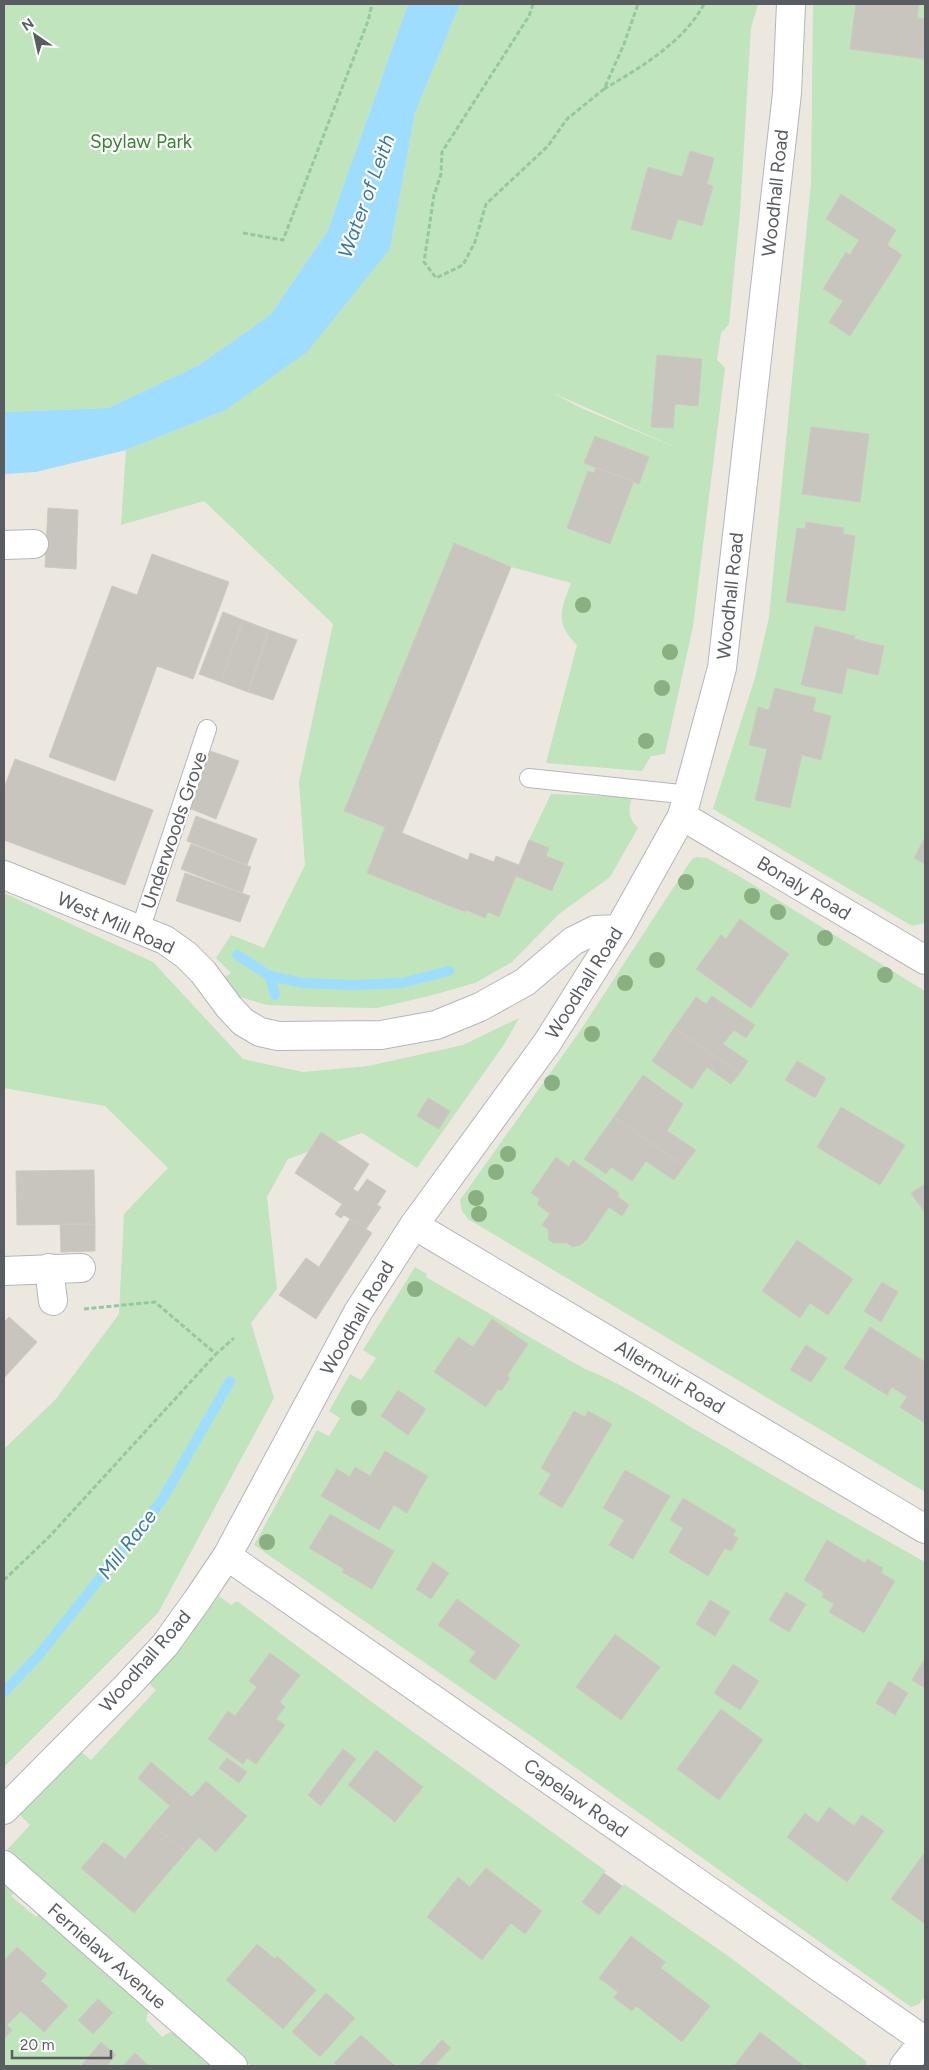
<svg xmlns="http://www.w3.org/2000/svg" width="929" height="2070" font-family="Figtree,sans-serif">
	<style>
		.green { fill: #c0e4bc; fill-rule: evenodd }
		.water { fill: #9eddfe }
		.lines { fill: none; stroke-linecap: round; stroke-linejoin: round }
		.stream { stroke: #9eddfe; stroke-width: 10 }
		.building { fill: #c8c5bf; stroke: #d0c9be }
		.lane-casing { stroke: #b3b7bb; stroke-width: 20 }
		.street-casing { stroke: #b3b7bb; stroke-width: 30 }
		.secondary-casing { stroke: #b2b6bb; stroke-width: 30 }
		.path { stroke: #97c79f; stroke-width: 3; stroke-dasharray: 5 2.5; stroke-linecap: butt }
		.lane { stroke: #fff; stroke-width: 18 }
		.street { stroke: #fff; stroke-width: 28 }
		.secondary { stroke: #fff; stroke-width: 28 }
		.tree { fill: #8ab082 }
		.labels { text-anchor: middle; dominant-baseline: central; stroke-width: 4.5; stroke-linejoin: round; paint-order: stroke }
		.park-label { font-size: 19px; fill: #398335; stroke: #fff }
		.street-label { font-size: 19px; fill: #595d61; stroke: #fff }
		.water-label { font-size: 20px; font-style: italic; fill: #3a79a6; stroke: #fff }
	</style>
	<rect width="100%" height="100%" fill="#ece8e0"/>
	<path class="green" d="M4,4H408L327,232L271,314L199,365L108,408L4,412Z
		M460,4H758L751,28L740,212L729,324L721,333L717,360L725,368L693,626L665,754L651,756L642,771L546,763L577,645C554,623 561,609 571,583L511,567L454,543L345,810L385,827L367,873L464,912L466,910L485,918L488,912L499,917L516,876L553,891L564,863L546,856L549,848L529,840L551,794L632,797C628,810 628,818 638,828L610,877L559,914L512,962L475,983L429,996L377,1008L321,1007L267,1005L237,996L223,978L231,973L216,958L231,935L264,948L305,865L299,782L333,624L204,501L121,525L126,450L224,411L390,249L415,113ZM551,392L677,448L581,408Z
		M813,4H925V923L912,926L713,809L755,678L769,617L811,183Z
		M697,857L707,858L744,879L925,991V1492L468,1219L462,1211L460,1200L580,1031L692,859Z
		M4,893L153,962L243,1059L303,1072L368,1066L463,1045L519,1018L505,1043L417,1168L362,1133L288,1159L267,1197L277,1289L251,1323L274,1398L158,1613L4,1767V1449L55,1400L119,1314L124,1214L168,1168L105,1106L4,1088Z
		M415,1267L427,1274L426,1277L585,1369C629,1386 667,1414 708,1437C780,1480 852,1521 925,1562V1996L919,2004L911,2007L534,1738L254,1545L317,1430L329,1436L340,1418L329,1411L350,1374L361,1380L376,1358L363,1350ZM433,1562L431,1598L416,1588Z
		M219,1596L231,1605L237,1601L369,1700L606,1871L582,1902L599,1915L624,1884L731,1958L866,2061L867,2066H251L7,1850L30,1825L19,1814L80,1751L91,1760L156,1690L146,1681L182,1645Z
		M7,1882L16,1890L11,1896L36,1917L41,1912L149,2009L146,2020L162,2037L172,2031L212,2066H4V1885Z"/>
	<path class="water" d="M408,4H460L415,113L390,249L307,352L224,411L126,450L36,472L4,474V412L108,408L199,365L271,314L327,232Z"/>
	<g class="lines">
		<path class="stream" d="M237,955L270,976L303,983L356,985L401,983L449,971
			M270,976L275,995
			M4,1692L38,1656L162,1500L230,1381"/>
	</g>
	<path class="building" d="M856,4H919L917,18L925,19L924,59L850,49Z
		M690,151L714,158L707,184L713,186L702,226L678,219L671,240L631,229L648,167L682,177Z
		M841,194L896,230L887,245L902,255L850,336L829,322L843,301L823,289L846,252L850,255L859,240L826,219Z
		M657,355L702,359L698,406L675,404L673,428L651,427Z
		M811,427L869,434L860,502L802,494Z
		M595,436L649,457L639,484L584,463Z
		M596,468L634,481L610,544L567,528L588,471L594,473Z
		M48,508L78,510L76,569L45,567Z
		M806,522L844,528L843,534L855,536L845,611L786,602L797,528L805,529Z
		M454,543L511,567L402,833L468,860L470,853L494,862L496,856L519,865L529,840L549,848L546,856L564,863L552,891L516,876L499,917L488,912L485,918L466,910L465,912L367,873L385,827L344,811Z
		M152,554L229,582L193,679L157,666L115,781L49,757L112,586L137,595Z
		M223,612L243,620L221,682L199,674Z
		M243,620L269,630L248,692L221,682Z
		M815,626L855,636L854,639L884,646L878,675L847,668L842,694L801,685Z
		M269,630L297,640L273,700L248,692Z
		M775,688L816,698L813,711L831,716L821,760L802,755L790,808L755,800L767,749L749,745L758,707L769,710Z
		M210,751L239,761L216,819L189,808Z
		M15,759L153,810L125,885L4,840V788Z
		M196,816L257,839L247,865L187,841Z
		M924,839L925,840V864L914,858Z
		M191,844L251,867L242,893L181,869Z
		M185,873L250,896L240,922L176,901Z
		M740,919L789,954L751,1008L696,969L721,935L726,939Z
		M712,996L755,1025L746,1038L734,1030L723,1044L748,1061L740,1073L674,1028L696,997L706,1004Z
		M674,1028L740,1073L731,1084L707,1067L692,1089L652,1061Z
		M797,1061L826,1078L815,1098L785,1080Z
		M643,1075L683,1104L667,1131L696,1150L684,1166L614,1117Z
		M428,1098L450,1111L439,1129L417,1116Z
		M841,1107L905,1145L880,1185L817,1147Z
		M614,1117L684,1166L674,1180L646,1161L632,1181L611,1167L606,1174L584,1159Z
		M321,1132L369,1164L353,1189L358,1192L367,1179L386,1191L377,1205L381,1207L366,1229L344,1215L341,1218L335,1214L342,1204L295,1173Z
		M556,1157L569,1167L573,1160L619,1193L617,1196L629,1205L622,1216L609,1207L587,1239L582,1244L573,1247L567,1243H554L549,1240L548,1229L542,1225L550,1214L537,1204L540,1199L531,1193Z
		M94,1170L95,1224L17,1225L16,1171Z
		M925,1184V1213L911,1193Z
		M350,1219L372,1233L316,1319L279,1295L306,1258L319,1267Z
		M60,1224H95V1251L61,1252Z
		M797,1240L853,1279L828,1315L810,1303L800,1318L762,1291Z
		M882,1282L898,1292L881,1322L864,1311Z
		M9,1317L37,1342L4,1378V1322Z
		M492,1319L528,1344L507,1376L510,1378L501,1391L498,1389L486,1407L434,1372L458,1337L473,1347Z
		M870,1327L925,1362V1423L900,1407L907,1397L892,1387L887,1395L844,1368Z
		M806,1345L827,1358L811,1382L790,1370Z
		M398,1390L426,1409L408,1435L381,1416Z
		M574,1411L585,1417L588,1411L612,1424L562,1508L539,1494L551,1474L541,1468Z
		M385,1451L428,1476L407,1513L394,1505L379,1530L321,1496L337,1469L350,1477L355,1467L370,1476Z
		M625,1470L670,1496L633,1559L609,1545L624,1520L603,1508Z
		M683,1498L736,1530L733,1535L738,1538L731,1551L725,1548L708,1576L669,1552L683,1528L670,1520Z
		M330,1514L394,1551L372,1589L342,1572L344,1569L309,1548Z
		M827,1540L865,1563L867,1559L883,1568L881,1573L895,1581L864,1633L829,1612L834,1604L822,1597L824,1593L804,1580Z
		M433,1562L449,1573L431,1599L416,1589Z
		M786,1592L806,1604L789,1632L769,1620Z
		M457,1599L520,1645L495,1680L469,1661L476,1652L438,1625Z
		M710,1600L730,1612L715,1636L696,1624Z
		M615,1634L660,1667L621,1720L576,1687Z
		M270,1653L300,1675L280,1702L285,1707L276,1719L285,1725L256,1764L247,1758L243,1764L208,1739L228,1711L235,1716L257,1687L249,1681Z
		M925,1658V1688L912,1680Z
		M733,1664L759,1681L740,1710L714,1693Z
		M889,1681L908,1693L895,1715L876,1703Z
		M721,1709L763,1740L719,1800L677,1769Z
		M343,1749L356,1759L321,1806L308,1795Z
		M376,1750L423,1787L395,1822L348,1785Z
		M227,1758L247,1772L239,1783L219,1768Z
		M151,1762L184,1790L170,1806L138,1778Z
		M206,1781L247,1816L216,1852L199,1837L186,1852L153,1825L184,1790L192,1797Z
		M829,1807L854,1826L862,1815L884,1831L847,1882L787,1837L805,1813L818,1823Z
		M153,1825L186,1852L134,1913L81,1868L104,1842L125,1859Z
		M925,1852V1924L891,1899Z
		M486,1868L542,1911L525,1934L511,1923L482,1960L427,1917L458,1877L470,1887Z
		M604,1873L622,1886L599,1915L582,1902Z
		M631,1936L665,1962L661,1968L710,2006L682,2042L636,2006L632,2011L614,1998L618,1992L599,1978Z
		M257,1944L275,1959L277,1956L316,1990L283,2029L226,1980Z
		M17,1947L47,1974L41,1981L68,2006L44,2032L21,2011L7,2025L12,2030L4,2039V1961Z
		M326,1993L355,2018L320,2057L292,2032Z
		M98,1999L113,2013L93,2034L78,2020Z
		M760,2032L804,2066H734Z
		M361,2035L395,2066H337L334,2063Z
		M442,2040L451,2048L434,2066H418Z
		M101,2042L116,2055L106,2066H81Z
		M135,2053L149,2066H123Z"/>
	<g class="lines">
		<defs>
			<path id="lane" d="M529,778L690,795
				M140,930L207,729"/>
			<path id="street" d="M4,545L34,544
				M682,816L925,960
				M4,875L165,940L186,955L203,972L229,1007L243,1022L260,1032L278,1036L381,1035L436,1025L480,1007L525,982L573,941L595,930L619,929
				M414,1225L925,1529
				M49,1268L53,1301
				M4,1271L81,1268
				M227,1556L924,2040
				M4,1865L233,2066
				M904,2066L925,2039"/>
			<path id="secondary" d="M4,1810L127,1686L165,1645L198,1599L227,1556L358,1312L414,1225L547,1043L619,929L682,816L722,668L787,93L791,4"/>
		</defs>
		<use href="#lane" class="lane-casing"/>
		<use href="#street" class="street-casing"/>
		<use href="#secondary" class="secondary-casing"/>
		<path class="path" d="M533,4L529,16L442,152L441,174L434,195L424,262L436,278L463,265L475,242L486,204L548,146L567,119L604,89L624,44L638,4
			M604,89C641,67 683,43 704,4
			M243,233L283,240L368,21L372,4
			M84,1309L155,1302L216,1354L234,1338
			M4,1580L49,1537L216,1354"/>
		<use href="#lane" class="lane"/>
		<use href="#street" class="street"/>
		<use href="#secondary" class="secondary"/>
	</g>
	<g class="tree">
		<circle cx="583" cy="605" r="8"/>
		<circle cx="670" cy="652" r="8"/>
		<circle cx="662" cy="688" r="8"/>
		<circle cx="646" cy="741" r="8"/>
		<circle cx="686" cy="882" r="8"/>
		<circle cx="752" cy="896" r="8"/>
		<circle cx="778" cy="912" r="8"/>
		<circle cx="825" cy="938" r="8"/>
		<circle cx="657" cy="960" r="8"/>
		<circle cx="885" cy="975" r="8"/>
		<circle cx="625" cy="983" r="8"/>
		<circle cx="592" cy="1034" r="8"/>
		<circle cx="552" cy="1083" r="8"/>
		<circle cx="508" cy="1154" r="8"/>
		<circle cx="496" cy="1172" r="8"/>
		<circle cx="476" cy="1198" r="8"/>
		<circle cx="479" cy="1214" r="8"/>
		<circle cx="415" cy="1289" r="8"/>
		<circle cx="359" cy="1408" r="8"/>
		<circle cx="267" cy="1542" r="8"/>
	</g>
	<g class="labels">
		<g class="park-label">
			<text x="141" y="141">Spylaw Park</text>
		</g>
		<g class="street-label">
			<text transform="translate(775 193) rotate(-84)">Woodhall Road</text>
			<text transform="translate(730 596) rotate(-84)">Woodhall Road</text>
			<text transform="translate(174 830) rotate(-71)">Underwoods Grove</text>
			<text transform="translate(804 888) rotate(31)">Bonaly Road</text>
			<text transform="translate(116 923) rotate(24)">West Mill Road</text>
			<text transform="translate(584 983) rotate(-58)">Woodhall Road</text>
			<text transform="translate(357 1318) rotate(-60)">Woodhall Road</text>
			<text transform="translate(670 1377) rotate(31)">Allermuir Road</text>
			<text transform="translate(145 1661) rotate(-49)">Woodhall Road</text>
			<text transform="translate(576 1798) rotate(35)">Capelaw Road</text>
			<text transform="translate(107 1956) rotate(41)">Fernielaw Avenue</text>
		</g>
		<g class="water-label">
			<text transform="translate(366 196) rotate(-70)">Water of Leith</text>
			<text transform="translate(127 1544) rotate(-52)">Mill Race</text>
		</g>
	</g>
	<rect width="929" height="2070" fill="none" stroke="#595d61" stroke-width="10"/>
	<g transform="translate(35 35) rotate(326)" stroke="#ffffff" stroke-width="4" paint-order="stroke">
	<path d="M0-4L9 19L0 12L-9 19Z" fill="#595d61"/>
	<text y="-8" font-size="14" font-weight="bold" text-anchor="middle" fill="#595d61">N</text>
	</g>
	<path d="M12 2050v8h99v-8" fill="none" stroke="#595d61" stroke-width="2.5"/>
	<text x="20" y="2050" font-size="15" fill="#595d61" stroke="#ffffff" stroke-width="4" paint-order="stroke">20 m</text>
</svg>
